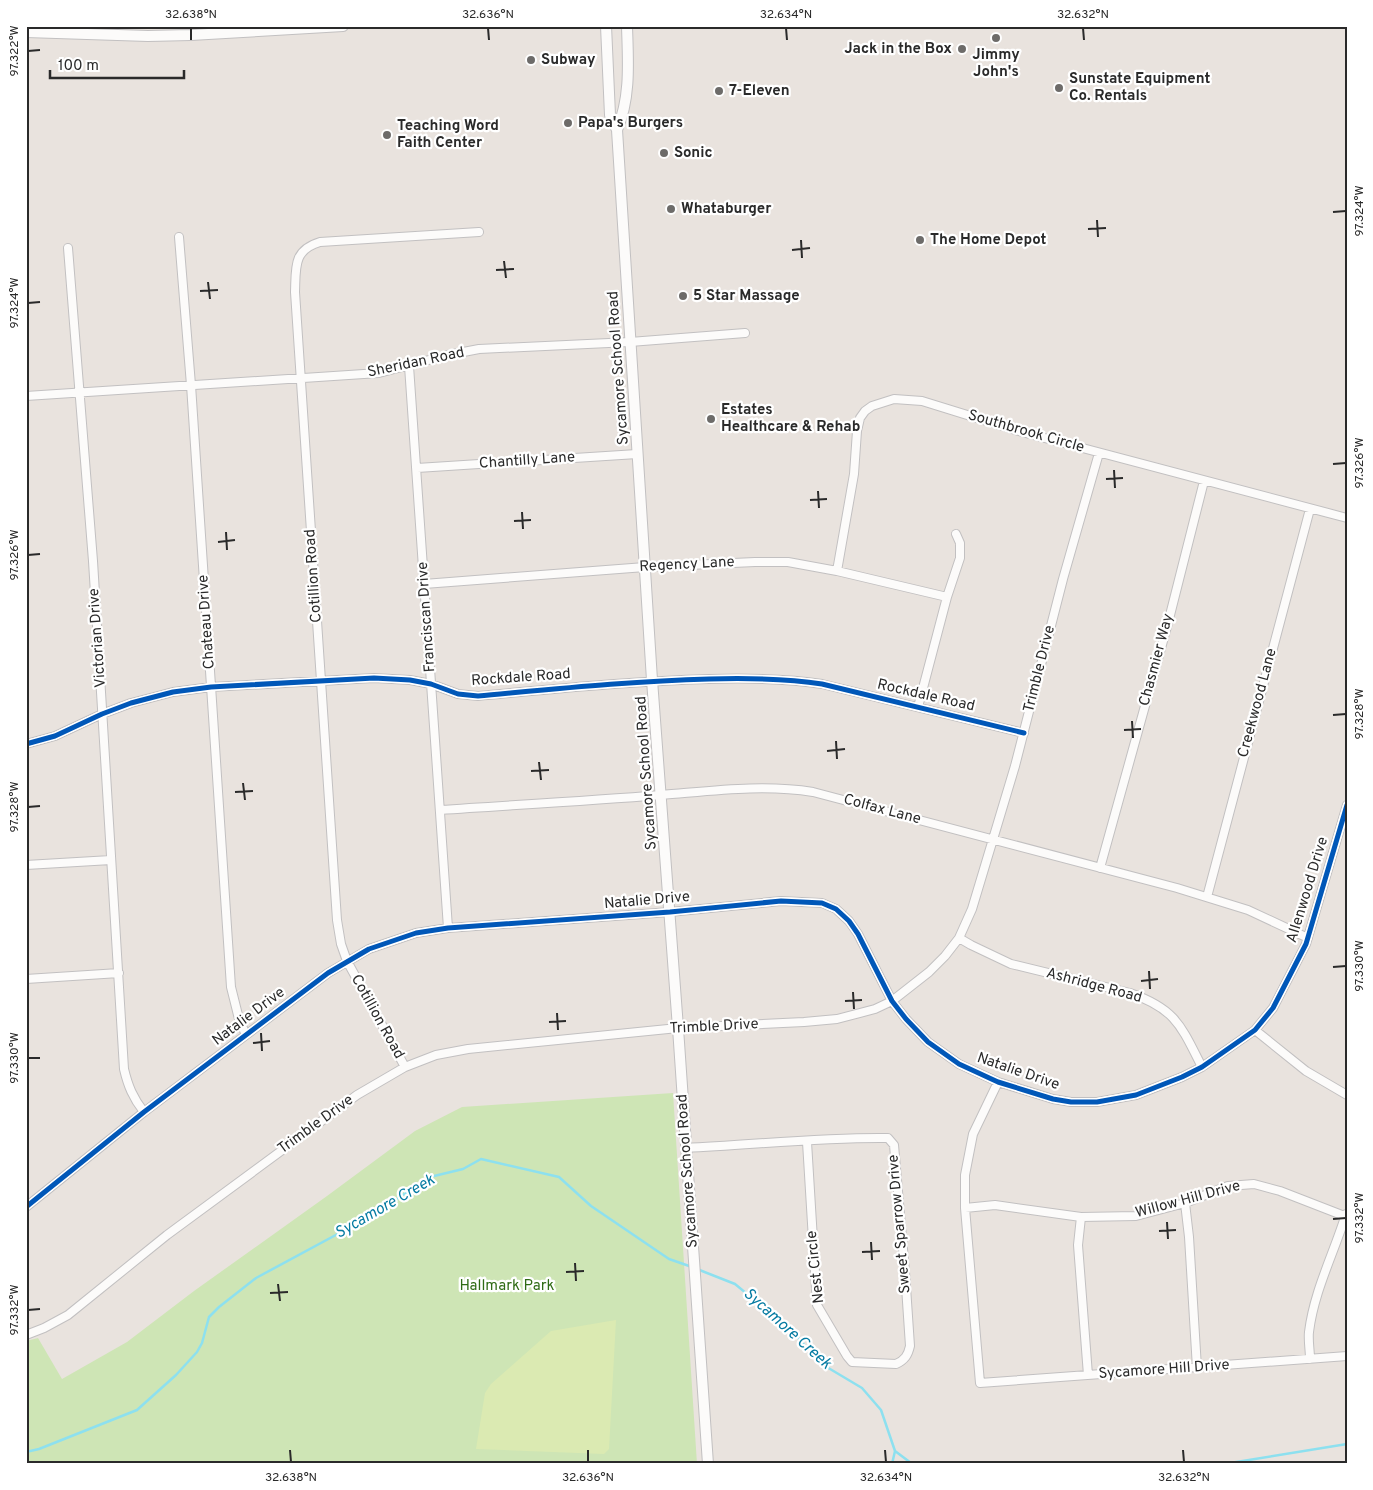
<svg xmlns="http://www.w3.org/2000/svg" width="1373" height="1490" font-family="Overpass,sans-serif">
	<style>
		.green { fill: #cee5b5 }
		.pitch { fill: #dbeab2 }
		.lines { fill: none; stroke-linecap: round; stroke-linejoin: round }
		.stream { stroke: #8de0ef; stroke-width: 2.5 }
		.minor-casing { stroke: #c2c0c1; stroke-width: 10 }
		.secondary-casing { stroke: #c2c0c1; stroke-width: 12 }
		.minor { stroke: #fcfbfa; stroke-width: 8 }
		.secondary { stroke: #fcfbfa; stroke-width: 10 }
		.cycleway-casing { stroke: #fff; stroke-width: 8 }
		.cycleway { stroke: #0057b8; stroke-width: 5 }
		.ticks { fill: none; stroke: #2a2a2a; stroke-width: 2 }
		.poi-dot { fill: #6d6b69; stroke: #fff; stroke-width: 2 }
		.labels { text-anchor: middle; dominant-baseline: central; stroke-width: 4.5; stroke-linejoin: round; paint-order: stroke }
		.poi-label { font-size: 15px; font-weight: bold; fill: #2a2a2a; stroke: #fff; text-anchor: start }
		.street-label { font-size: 15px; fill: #2a2a2a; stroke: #fff }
		.park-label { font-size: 15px; fill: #2f6b15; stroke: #fff }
		.water-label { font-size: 16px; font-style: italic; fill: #057ba2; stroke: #fff }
		.neatline { fill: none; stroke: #2a2a2a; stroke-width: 2 }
		.ticks-label { font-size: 12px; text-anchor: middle; fill: #2a2a2a }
	</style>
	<rect width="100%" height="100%" fill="#e9e3de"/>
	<path class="green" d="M673,1093L697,1464H26V1341L38,1338L62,1379L127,1342L194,1291L327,1196L415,1131L462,1107Z"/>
	<path class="pitch" d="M616,1320L609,1449L604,1454L476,1449L485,1393L491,1384L551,1331Z"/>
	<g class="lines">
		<path class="stream" d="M697,1269L735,1284L793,1332L820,1363L862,1388L881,1410L895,1451L911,1463L915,1464
			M26,1452L39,1449L137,1410L176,1375L197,1352L202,1343L209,1317L219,1307L256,1278L371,1216L430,1177L463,1169L481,1159L559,1177L591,1206L669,1259L692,1267
			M892,1464L895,1451
			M1224,1464L1347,1444"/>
		<defs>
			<path id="minor" d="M179,237L191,385L231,987L239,1019L246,1035
				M68,248L93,561L124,1069C128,1086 133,1098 144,1112
				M409,366L448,928
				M26,396L379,373L448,355L479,349L630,342L745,333
				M417,468L637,454
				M837,571L854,474L857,431L860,418L865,411L872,406L894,399L922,401L1022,432L1347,518
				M424,584L645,567L755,562H788L837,571L947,597
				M918,707L947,597L960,558V543L956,534
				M26,744L55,736L102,714L131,703L173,692L211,687L374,678L410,680L431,684L458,694L478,696C555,689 631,681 709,679C747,678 784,678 822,684L1024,733
				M440,810C514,805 587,801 661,795C712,791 762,784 813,792L1177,888L1248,910L1308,938
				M26,865L111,860
				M1100,868L1168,623L1204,481
				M1207,897L1310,509
				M959,938L971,945L1011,964L1130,993C1176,1009 1181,1026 1202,1067
				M26,979L119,973
				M1255,1030L1306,1071L1347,1095
				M405,1067L347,961L341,944L337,920L295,292C296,267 293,250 320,242L479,232
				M998,1082L973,1134L965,1175V1208L980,1383L1347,1356
				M686,1148C752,1145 822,1137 888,1138L894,1145L905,1272L910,1346C908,1355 905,1360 896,1364L852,1362L847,1356L817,1305L807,1142
				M1185,1203L1189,1237L1197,1368
				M26,1207L144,1112L328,973L369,949L416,933L448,928L670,912L781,901L822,903L836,909L849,921L858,934L892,1001L906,1019L928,1042L959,1064L998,1082L1053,1099L1071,1102H1097L1136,1095L1182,1077L1202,1067L1255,1030L1273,1008L1306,944L1347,805
				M965,1208L995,1205L1081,1217L1136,1216L1185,1203L1228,1186L1254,1184L1280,1191L1347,1217
				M1081,1217L1078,1245L1088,1375
				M26,1335L44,1328L68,1315L167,1235L357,1095L405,1067L436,1055L468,1049L678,1028L804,1022L837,1019L875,1009L892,1001L929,972L945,956L959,938L972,909L1015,766L1063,579L1099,453
				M1310,1359C1310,1350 1308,1340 1309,1332C1314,1291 1334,1253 1346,1214"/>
			<path id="secondary" d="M606,26L610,115L617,130L652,680L678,1028L708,1464
				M26,32L148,36L191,35L343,26
				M617,130C631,97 628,61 627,26"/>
		</defs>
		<use href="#minor" class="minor-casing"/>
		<use href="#secondary" class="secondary-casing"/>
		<use href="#minor" class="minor"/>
		<use href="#secondary" class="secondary"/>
		<defs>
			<path id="cycleway" d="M26,744L55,736L102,714L131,703L173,692L211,687L374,678L410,680L431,684L458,694L478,696C555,689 631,681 709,679C747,678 784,678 822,684L1024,733
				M26,1207L144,1112L328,973L369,949L416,933L448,928L670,912L781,901L822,903L836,909L849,921L858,934L892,1001L906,1019L928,1042L959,1064L998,1082L1053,1099L1071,1102H1097L1136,1095L1182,1077L1202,1067L1255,1030L1273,1008L1306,944L1347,805"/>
		</defs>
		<use href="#cycleway" class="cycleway-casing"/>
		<use href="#cycleway" class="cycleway"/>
	</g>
	<path class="ticks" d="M191,28V40M488,28L489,40M786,28L787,40M1083,28L1084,40M28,51L40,50M1333,212L1346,211M1097,220L1098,237M1088,229L1106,228M801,240L802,258M792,250L810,248M504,261L506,278M496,270L514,269M208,282L210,299M200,291L218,290M28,303L40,302M1333,464L1346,463M1114,470L1115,488M1106,479L1123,478M818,491L819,508M810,500L827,499M522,512L523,529M514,521L531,520M226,532L227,550M218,542L235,540M28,555L40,554M1333,715L1346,714M1132,721L1133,738M1124,730L1141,729M836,741L837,759M827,751L845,749M539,762L541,780M531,771L549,770M243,783L245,800M235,792L253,791M28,807L40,806M1333,967L1346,966M1149,971L1150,989M1141,981L1158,979M853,992L854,1009M845,1001L862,1000M557,1013L558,1030M549,1022L566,1021M261,1033L262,1051M253,1043L270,1041M28,1058H40M1333,1219L1346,1218M1167,1222L1168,1239M1159,1231L1176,1230M871,1242L872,1260M862,1252L880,1251M575,1263L576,1281M566,1272L584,1271M278,1284L280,1301M270,1293L288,1292M28,1310L40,1309M290,1450L291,1462M588,1450V1462M885,1450L886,1462M1183,1450L1184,1462"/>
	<g class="poi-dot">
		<circle cx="996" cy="38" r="5"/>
		<circle cx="962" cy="49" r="5"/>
		<circle cx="531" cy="60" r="5"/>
		<circle cx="1059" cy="88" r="5"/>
		<circle cx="719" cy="91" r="5"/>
		<circle cx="568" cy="123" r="5"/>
		<circle cx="387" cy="135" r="5"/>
		<circle cx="664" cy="153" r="5"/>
		<circle cx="671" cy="209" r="5"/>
		<circle cx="920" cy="240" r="5"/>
		<circle cx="683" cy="296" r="5"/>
		<circle cx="711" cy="419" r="5"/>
	</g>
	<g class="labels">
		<g class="poi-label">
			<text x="952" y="49" text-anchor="end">Jack in the Box</text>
			<text x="996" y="55" text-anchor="middle">Jimmy<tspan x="996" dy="17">John's</tspan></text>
			<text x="541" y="60">Subway</text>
			<text x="1069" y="79">Sunstate Equipment<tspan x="1069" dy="17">Co. Rentals</tspan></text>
			<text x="729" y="91">7-Eleven</text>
			<text x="578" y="123">Papa's Burgers</text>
			<text x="397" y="126">Teaching Word<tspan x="397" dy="17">Faith Center</tspan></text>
			<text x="674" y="153">Sonic</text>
			<text x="681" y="209">Whataburger</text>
			<text x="930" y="240">The Home Depot</text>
			<text x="693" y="296">5 Star Massage</text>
			<text x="721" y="410">Estates<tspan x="721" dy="17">Healthcare &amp; Rehab</tspan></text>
		</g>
		<g class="street-label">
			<text transform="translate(416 363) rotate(-12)">Sheridan Road</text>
			<text transform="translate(619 368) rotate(-94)">Sycamore School Road</text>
			<text transform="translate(1026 432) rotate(16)">Southbrook Circle</text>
			<text transform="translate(527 461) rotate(-4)">Chantilly Lane</text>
			<text transform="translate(687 565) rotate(-3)">Regency Lane</text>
			<text transform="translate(314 576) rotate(-94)">Cotillion Road</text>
			<text transform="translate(427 617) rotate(-94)">Franciscan Drive</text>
			<text transform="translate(207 622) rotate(-94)">Chateau Drive</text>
			<text transform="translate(98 638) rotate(-94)">Victorian Drive</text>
			<text transform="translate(1157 660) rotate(-75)">Chasmier Way</text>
			<text transform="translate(1040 669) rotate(-76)">Trimble Drive</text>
			<text transform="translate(521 678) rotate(-4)">Rockdale Road</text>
			<text transform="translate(926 696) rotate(13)">Rockdale Road</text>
			<text transform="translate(1258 703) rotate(-75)">Creekwood Lane</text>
			<text transform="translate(647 773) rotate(-94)">Sycamore School Road</text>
			<text transform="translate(882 810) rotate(15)">Colfax Lane</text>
			<text transform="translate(1308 890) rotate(-73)">Allenwood Drive</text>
			<text transform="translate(647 901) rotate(-5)">Natalie Drive</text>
			<text transform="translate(1094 986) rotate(15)">Ashridge Road</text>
			<text transform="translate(249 1017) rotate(-37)">Natalie Drive</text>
			<text transform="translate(377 1017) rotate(61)">Cotillion Road</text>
			<text transform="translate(714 1027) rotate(-3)">Trimble Drive</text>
			<text transform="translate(1018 1072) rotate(19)">Natalie Drive</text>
			<text transform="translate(316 1125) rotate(-36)">Trimble Drive</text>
			<text transform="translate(688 1171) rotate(-94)">Sycamore School Road</text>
			<text transform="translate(1188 1200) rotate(-15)">Willow Hill Drive</text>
			<text transform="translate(900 1224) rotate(-95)">Sweet Sparrow Drive</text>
			<text transform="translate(816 1267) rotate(-96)">Nest Circle</text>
			<text transform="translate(1164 1370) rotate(-4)">Sycamore Hill Drive</text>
		</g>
		<g class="park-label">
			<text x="507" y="1286">Hallmark Park</text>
		</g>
		<g class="water-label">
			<text transform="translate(385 1207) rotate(-30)">Sycamore Creek</text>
			<text transform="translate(787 1329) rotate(42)">Sycamore Creek</text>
		</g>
	</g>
	<rect width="1373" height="1490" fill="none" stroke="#ffffff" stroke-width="55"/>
	<path d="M50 70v8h134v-8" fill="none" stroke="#2a2a2a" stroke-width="2.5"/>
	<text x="58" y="70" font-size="15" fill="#2a2a2a" stroke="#ffffff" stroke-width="4" paint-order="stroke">100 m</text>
	<rect x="28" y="28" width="1318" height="1434" class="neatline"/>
	<g class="ticks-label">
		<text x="191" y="18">32.638°N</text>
		<text x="488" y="18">32.636°N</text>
		<text x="786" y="18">32.634°N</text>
		<text x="1083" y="18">32.632°N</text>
		<text transform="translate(14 51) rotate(-90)" y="4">97.322°W</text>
		<text transform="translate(1359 211) rotate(-90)" y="4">97.324°W</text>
		<text transform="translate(14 303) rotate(-90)" y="4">97.324°W</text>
		<text transform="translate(1359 463) rotate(-90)" y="4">97.326°W</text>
		<text transform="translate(14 555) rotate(-90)" y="4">97.326°W</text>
		<text transform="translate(1359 714) rotate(-90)" y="4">97.328°W</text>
		<text transform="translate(14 807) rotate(-90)" y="4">97.328°W</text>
		<text transform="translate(1359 966) rotate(-90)" y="4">97.330°W</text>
		<text transform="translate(14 1058) rotate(-90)" y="4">97.330°W</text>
		<text transform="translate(1359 1218) rotate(-90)" y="4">97.332°W</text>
		<text transform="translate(14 1310) rotate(-90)" y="4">97.332°W</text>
		<text x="291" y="1481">32.638°N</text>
		<text x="588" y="1481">32.636°N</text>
		<text x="886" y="1481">32.634°N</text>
		<text x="1184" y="1481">32.632°N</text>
	</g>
</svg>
